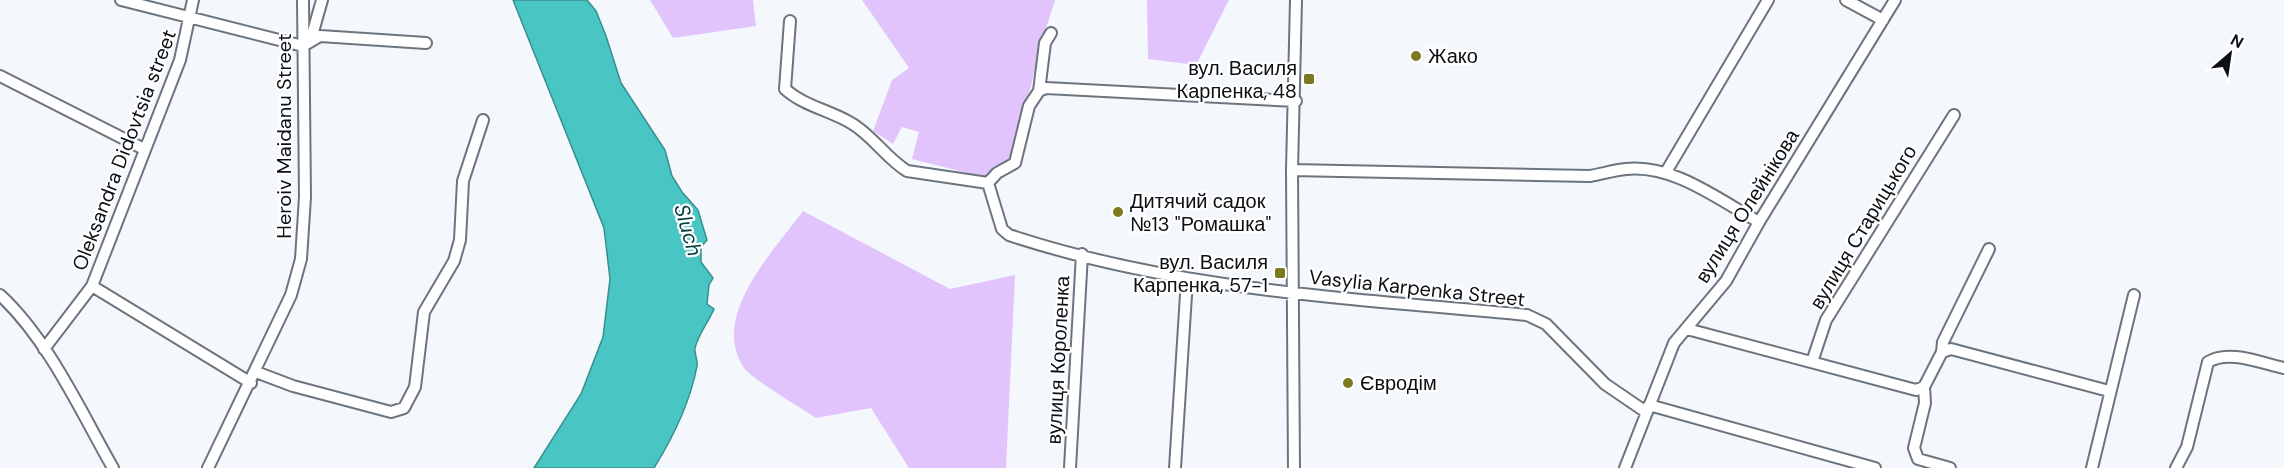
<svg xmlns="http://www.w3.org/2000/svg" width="2284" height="468" font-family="'DM Sans',sans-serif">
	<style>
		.green { fill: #e1c4fb }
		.water { fill: #49c5c3; stroke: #378f8e; stroke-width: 1.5 }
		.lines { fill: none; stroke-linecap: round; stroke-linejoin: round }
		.minor-casing { stroke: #6c757e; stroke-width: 14 }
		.minor { stroke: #fff; stroke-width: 10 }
		.poi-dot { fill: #7d791f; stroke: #fff; stroke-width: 2 }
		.labels { text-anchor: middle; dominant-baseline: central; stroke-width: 4.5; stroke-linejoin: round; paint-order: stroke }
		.poi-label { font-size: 20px; fill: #0c1013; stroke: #fff; text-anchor: start }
		.street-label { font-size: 20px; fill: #0c1013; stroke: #fff }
		.water-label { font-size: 21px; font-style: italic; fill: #023e3d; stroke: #fff }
	</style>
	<rect width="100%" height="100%" fill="#f4f8fd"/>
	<path class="green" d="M650,0H753L756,26L673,38Z
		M862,0H1055L1038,54L1016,154L987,178L912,159L919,132L902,127L893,144L873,131L892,80L909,68Z
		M1147,0H1229L1196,65L1148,59Z
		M803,211L950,289L1015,275L1006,468H909L871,408L816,418C804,410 749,377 744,368C709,316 774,251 803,211Z"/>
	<path class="water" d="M513,0H587L596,11L606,36L621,83L665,150L672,176L682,192L698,210L707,240L701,247V262L713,278L709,285L707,304L714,309C709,321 698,335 695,348C694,353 698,360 697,366C690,403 674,436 654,468H534L581,394L603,337L610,279L604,228Z"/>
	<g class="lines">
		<defs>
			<path id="minor" d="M121,0L303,46L320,36L426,43
				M1846,0L1883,20
				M790,21L785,89C804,106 829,110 851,123C872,135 886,158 907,171L988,183L1002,229L1009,235C1178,291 1352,298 1527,315L1546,324L1605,384L1646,412
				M1051,33L1045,43L1039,91L1046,88L1296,101
				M311,39L322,0
				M0,76L144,149
				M1292,170L1590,176C1602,174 1614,170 1626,169C1674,164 1719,200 1759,222
				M1666,172L1768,0
				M988,183L997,173L1015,163L1029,106L1039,91
				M92,286L251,383
				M0,295C48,339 81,412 113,468
				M1687,329L1916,390L1924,387
				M44,349L92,286L180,60L193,0
				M1942,352L1943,342L1989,249
				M1812,362L1826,320L1954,115
				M256,372L293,386L391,412L404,408L415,387L424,312L454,261L460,240L463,181L483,120
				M1649,405L1875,468
				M208,468L291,295L301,259L305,197L303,0
				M1070,468L1082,254
				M1175,468L1187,279
				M1294,468L1292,170L1296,0
				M1625,468L1674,343L1726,281L1759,222L1895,0
				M1950,468L1918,459L1914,448L1925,403L1924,387L1942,352L1951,349L2109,391
				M2092,468L2134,295
				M2176,468L2187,447L2208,362C2228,349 2261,363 2284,368"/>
		</defs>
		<use href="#minor" class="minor-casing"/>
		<use href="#minor" class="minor"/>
	</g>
	<g class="poi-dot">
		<circle cx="1416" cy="56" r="6"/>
		<rect x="1303" y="73" width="12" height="12" rx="3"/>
		<circle cx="1118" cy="212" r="6"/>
		<rect x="1274" y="267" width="12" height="12" rx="3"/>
		<circle cx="1348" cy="383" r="6"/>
	</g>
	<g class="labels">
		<g class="poi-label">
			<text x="1428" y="56">Жако</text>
			<text x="1297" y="68" text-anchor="end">вул. Василя<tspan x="1297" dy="23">Карпенка, 48</tspan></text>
			<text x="1130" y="201">Дитячий садок<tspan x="1130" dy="23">№13 "Ромашка"</tspan></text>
			<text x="1268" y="262" text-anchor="end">вул. Василя<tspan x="1268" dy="23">Карпенка, 57-1</tspan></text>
			<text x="1360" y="383">Євродім</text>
		</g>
		<g class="street-label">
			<text transform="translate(284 136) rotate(-90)">Heroiv Maidanu Street</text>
			<text transform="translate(124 150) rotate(-69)">Oleksandra Didovtsia street</text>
			<text transform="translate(1747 206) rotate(-58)">вулиця Олейнікова</text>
			<text transform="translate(1863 227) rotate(-59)">вулиця Старицького</text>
			<text transform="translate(1417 288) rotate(6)">Vasylia Karpenka Street</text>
			<text transform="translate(1058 360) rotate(-87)">вулиця Короленка</text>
		</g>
		<g class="water-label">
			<text transform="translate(688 230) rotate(74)">Sluch</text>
		</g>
	</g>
	<g transform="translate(2230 54) rotate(29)" stroke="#ffffff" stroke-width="4.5" paint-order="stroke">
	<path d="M0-4.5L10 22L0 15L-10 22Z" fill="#0c1013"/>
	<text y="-9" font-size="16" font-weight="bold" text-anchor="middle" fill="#0c1013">N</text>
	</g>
</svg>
